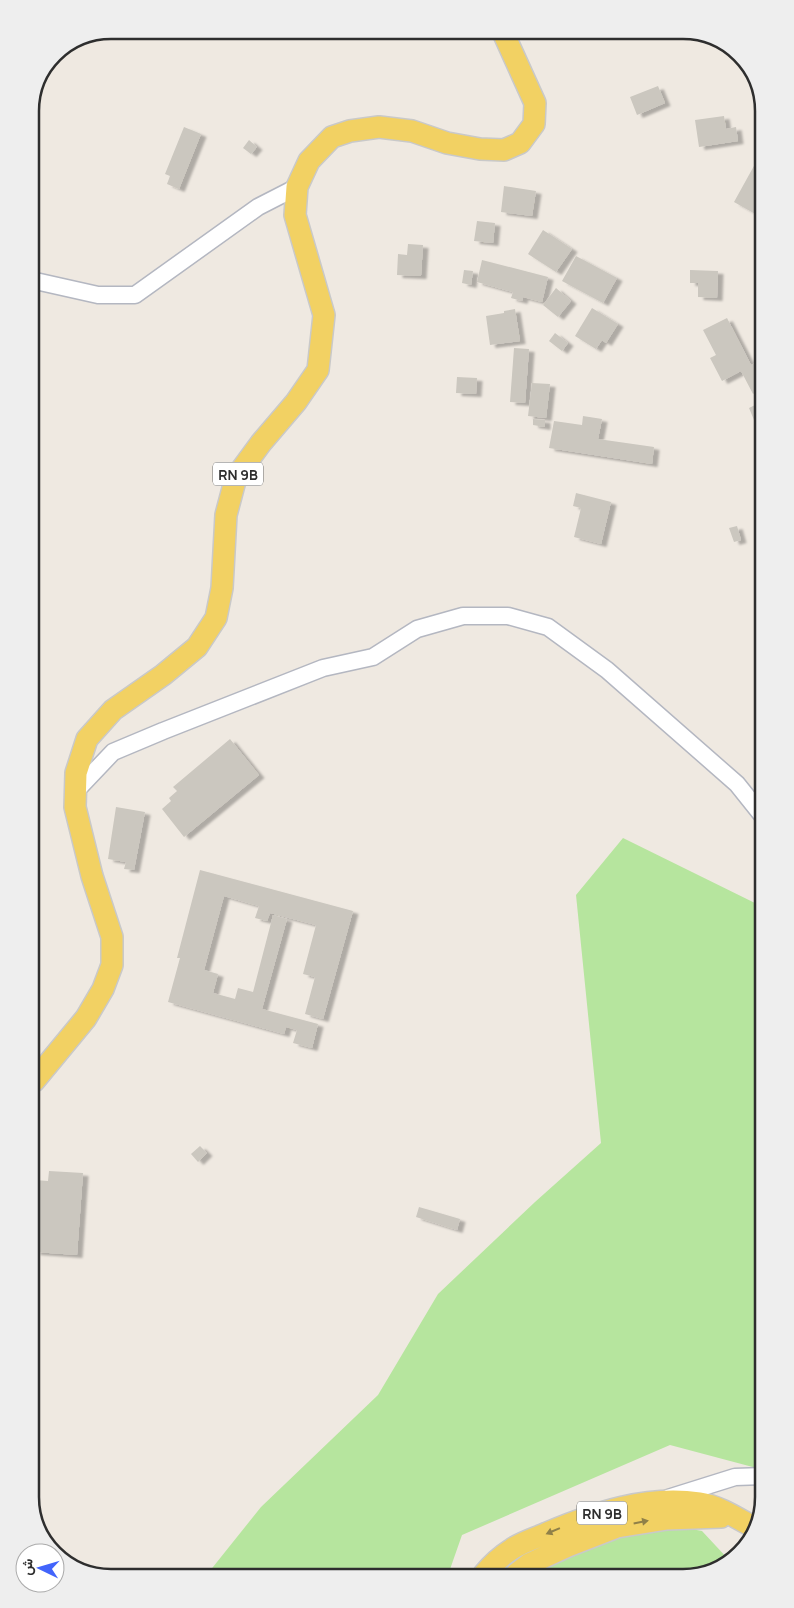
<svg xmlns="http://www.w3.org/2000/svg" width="794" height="1608" font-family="Manrope,Vazirmatn,sans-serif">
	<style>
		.green { fill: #b6e59e }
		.building { fill: #cbc7bf; filter: url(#shadow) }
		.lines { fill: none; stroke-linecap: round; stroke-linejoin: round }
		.minor-casing { stroke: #b4b7c1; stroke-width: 19 }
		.major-casing { stroke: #c9c9c9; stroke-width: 24 }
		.minor { stroke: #fff; stroke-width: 16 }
		.major { stroke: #f2d163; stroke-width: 21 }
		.oneway { fill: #908048 }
		.labels { text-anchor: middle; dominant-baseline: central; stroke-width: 4; stroke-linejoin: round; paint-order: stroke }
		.shield { fill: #fff; stroke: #6d6d6d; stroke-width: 1 }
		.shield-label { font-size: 14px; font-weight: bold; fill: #2e2e2e }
		.rim { fill: none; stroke: #2e2e2e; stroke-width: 2.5 }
	</style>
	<defs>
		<filter id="shadow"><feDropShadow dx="5.5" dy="3" stdDeviation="1" flood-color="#0004"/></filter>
	</defs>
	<rect width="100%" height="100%" fill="#efe9e1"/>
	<path class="green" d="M623,838L761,906L764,1470L670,1445L462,1535L448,1575L205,1577L261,1507L378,1395L438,1294L535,1202L601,1143L576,895Z
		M628,1517L702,1531L729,1560L714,1572L494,1574L495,1571Z"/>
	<path class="building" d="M658,86L665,103L637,115L630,97Z
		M724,116L726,129L736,127L738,141L699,147L695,120Z
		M184,127L201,134L179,189L167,184L170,176L165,174Z
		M249,140L257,147L251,154L243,148Z
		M755,164L758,166L759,216L734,202Z
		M504,186L536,191L532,216L501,212Z
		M477,221L495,223L493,243L474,241Z
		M543,230L572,249L556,272L528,254Z
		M408,244L423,245L421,276L397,275L398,254L407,255Z
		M576,256L617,278L603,303L562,281Z
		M482,260L548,277L542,302L523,297L522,301L511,298L513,292L477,282Z
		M464,270L473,271L471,285L462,283Z
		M690,270L718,271L717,298L698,297V283H690Z
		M556,288L571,301L558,317L543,305Z
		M592,308L618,324L606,343L602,340L596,349L575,336Z
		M515,309L520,341L490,345L486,316L504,313V311Z
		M727,318L751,365L758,362L759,365V390L753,394L741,371L722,381L710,358L716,355L703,330Z
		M555,333L568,343L562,351L549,341Z
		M514,348L529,349L525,403L510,402Z
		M457,377L477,378L476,394L456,393Z
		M532,383L550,384L546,418L528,416Z
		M759,403V432L749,408Z
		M583,416L602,419L598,439L654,447L652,464L549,448L554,421L582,425Z
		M533,419L545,420V427L533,425Z
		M576,493L611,502L601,544L574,537L581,508L573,506Z
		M737,526L741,540L734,542L729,528Z
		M230,739L259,775L184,837L162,809L171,801L169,798L177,791L173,787Z
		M116,807L145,812L134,870L124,869L126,862L108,859Z
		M200,870L353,911L323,1019L305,1014L315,977L303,974L316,925L270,913L267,921L255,918L259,906L224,896L204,970L218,974L213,993L235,999L238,988L253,992L273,915L287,919L262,1009L318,1024L312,1048L293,1043L297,1030L286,1027L284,1034L168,1002L180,958H177Z
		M200,1146L207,1153L198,1162L191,1154Z
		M49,1171L83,1173L77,1255L35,1252V1180L48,1181Z
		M419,1207L460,1219L457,1230L416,1217Z"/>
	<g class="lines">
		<defs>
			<path id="minor" d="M31,280L98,295H135L258,207L297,187
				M75,792L113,752L163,731L323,668L373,657L417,629L463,616H508L548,627L607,670L737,784L761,814
				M668,1498L735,1477L764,1476"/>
			<path id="major" d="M34,1081L86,1018L103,989L112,965V937L92,876L75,807L76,773L87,739L113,710L163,675L197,647L216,618L222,588L226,515L236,477L261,443L296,402L318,370L324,315L295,215L297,187L309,161L332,137L350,131L379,127L412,131L447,143L480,149L504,150L520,143L534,124L535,103L502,30
				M484,1574C492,1564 501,1556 512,1549C522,1542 536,1538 547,1533C595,1513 647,1495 699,1503C719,1506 737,1518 755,1528
				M516,1574L529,1564L568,1546L617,1527L667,1519L721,1517"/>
		</defs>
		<use href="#minor" class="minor-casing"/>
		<use href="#major" class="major-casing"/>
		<use href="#minor" class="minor"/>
		<use href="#major" class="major"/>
	</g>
	<defs><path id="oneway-solid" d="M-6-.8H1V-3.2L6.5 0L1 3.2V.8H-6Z" transform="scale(1.25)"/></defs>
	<g class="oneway">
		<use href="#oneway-solid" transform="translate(641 1522) rotate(-11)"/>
		<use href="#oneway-solid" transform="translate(553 1531) rotate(157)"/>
	</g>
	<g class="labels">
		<g class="shield">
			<rect x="213" y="462.5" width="50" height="23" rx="4"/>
			<rect x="577" y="1501.5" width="50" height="23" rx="4"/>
		</g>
		<g class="shield-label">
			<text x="238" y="474">RN 9B</text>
			<text x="602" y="1513">RN 9B</text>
		</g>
	</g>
	<path d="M0 0H794V1608H0ZM111 39H683A72 72 0 0 1 755 111V1497A72 72 0 0 1 683 1569H111A72 72 0 0 1 39 1497V111A72 72 0 0 1 111 39Z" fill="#eee" fill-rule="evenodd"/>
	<path class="rim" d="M111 39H683A72 72 0 0 1 755 111V1497A72 72 0 0 1 683 1569H111A72 72 0 0 1 39 1497V111A72 72 0 0 1 111 39Z"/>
	<g transform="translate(40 1568) rotate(275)"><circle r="24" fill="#ffffff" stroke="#ababab"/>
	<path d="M0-4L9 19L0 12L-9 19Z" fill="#4264fb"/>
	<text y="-8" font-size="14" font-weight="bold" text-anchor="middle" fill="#2e2e2e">ش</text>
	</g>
</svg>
